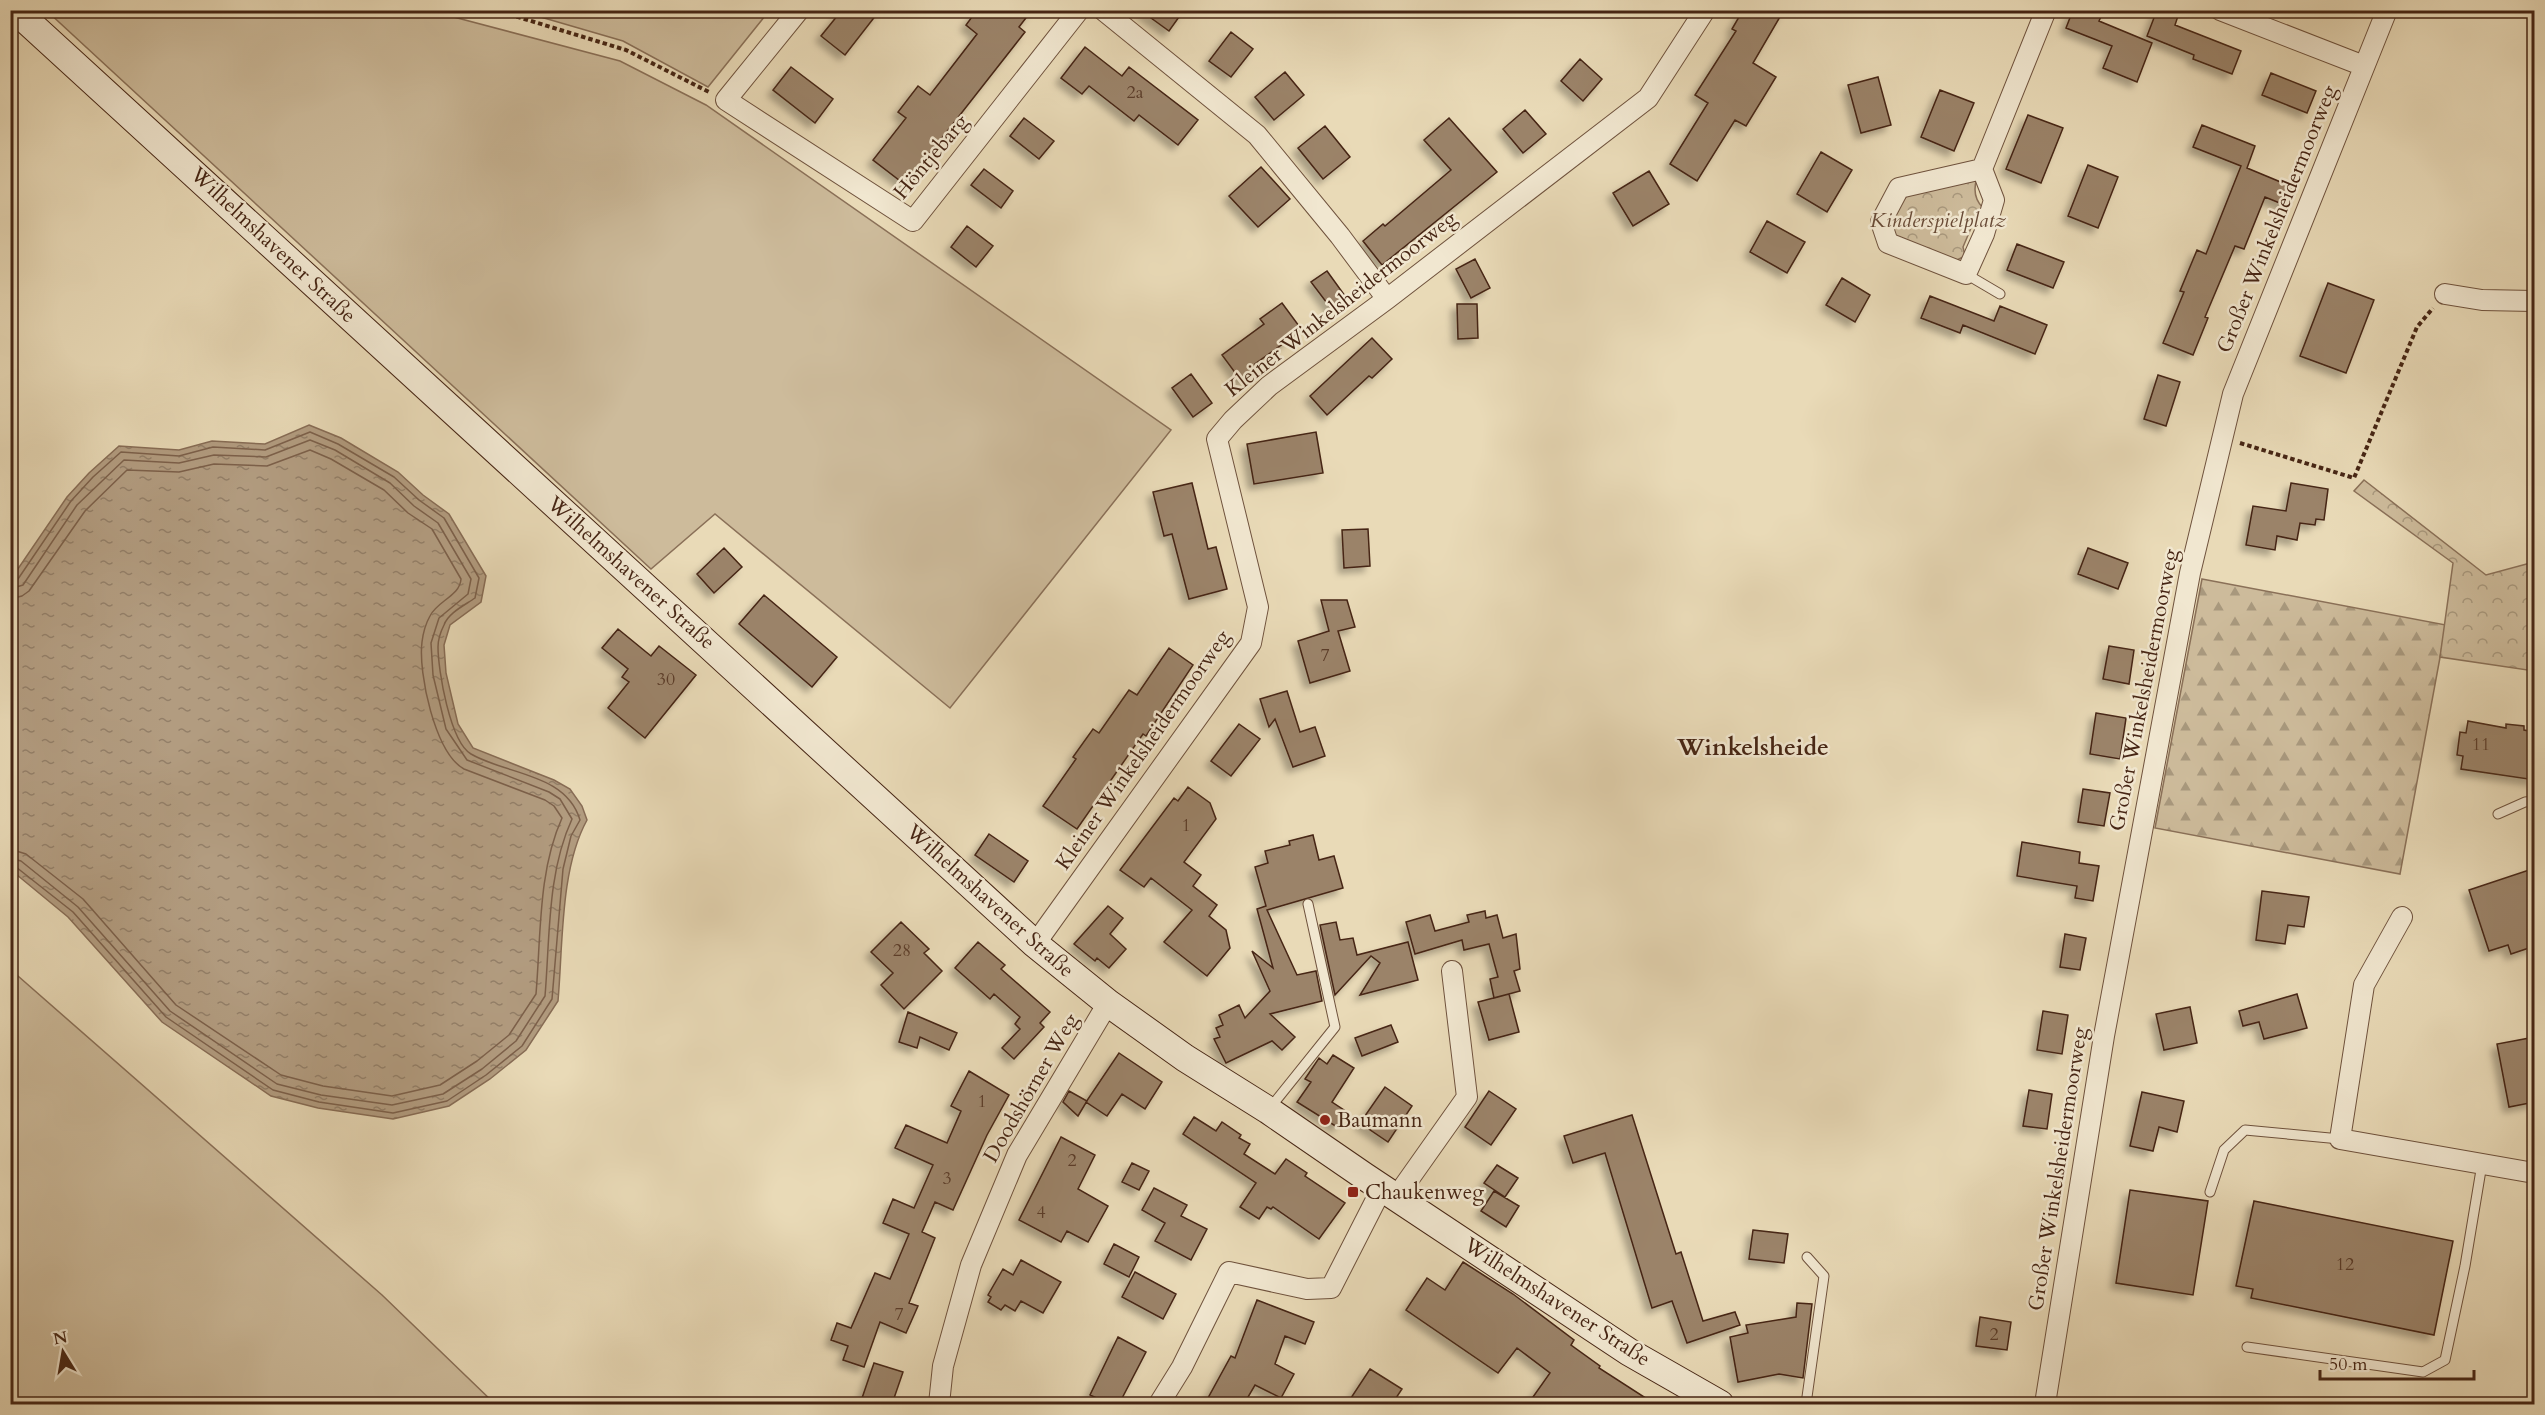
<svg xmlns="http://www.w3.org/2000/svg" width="2545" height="1415" font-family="Cardo,serif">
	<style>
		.grass { fill: #cdbb9b; stroke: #8a7058; stroke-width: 1.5 }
		.forest { fill: url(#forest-firs); stroke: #8a7058; stroke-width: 1.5 }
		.park { fill: url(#park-crowns); stroke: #8a7058; stroke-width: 1.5 }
		.water { fill: url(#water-ripples); stroke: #876c55; stroke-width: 1.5 }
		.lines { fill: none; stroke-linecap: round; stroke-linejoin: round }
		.shore { stroke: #7c604a; stroke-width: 1.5 }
		.building { fill: #9b8369; stroke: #462514; stroke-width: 1.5; filter: url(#shadow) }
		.lane-casing { stroke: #6f523d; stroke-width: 11 }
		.street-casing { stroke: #6f523d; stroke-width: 22 }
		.secondary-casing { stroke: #462514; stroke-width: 29 }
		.path { stroke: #462514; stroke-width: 4; stroke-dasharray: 4.5 3; stroke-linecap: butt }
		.lane { stroke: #f1e7d0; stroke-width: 9 }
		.street { stroke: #f1e7d0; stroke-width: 20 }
		.secondary { stroke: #f1e7d0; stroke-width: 27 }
		.poi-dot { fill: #8f2418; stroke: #f1e7d0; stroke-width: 2 }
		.labels { text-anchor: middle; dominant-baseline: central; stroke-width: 5; stroke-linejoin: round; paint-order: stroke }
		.number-label { font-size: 18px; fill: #5b3c29 }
		.street-label { font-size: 21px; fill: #462514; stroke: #f1e7d0 }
		.park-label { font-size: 21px; font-style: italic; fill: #684a36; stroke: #f1e7d0 }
		.poi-label { font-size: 21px; fill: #462514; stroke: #f1e7d0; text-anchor: start }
		.quarter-label { font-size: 24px; font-weight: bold; fill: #462514; stroke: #f1e7d0 }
	</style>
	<defs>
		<pattern id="forest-firs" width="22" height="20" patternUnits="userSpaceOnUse" patternTransform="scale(1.5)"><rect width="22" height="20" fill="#cdbb9b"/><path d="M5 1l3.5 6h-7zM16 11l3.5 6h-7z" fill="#a8987d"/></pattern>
		<pattern id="park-crowns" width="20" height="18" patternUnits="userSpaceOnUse" patternTransform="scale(1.5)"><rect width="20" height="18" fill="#cdbb9b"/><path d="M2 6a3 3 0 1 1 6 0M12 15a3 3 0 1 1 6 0" fill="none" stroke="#a8987d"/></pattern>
		<pattern id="water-ripples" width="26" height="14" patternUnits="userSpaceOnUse" patternTransform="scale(1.5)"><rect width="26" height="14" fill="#b29c80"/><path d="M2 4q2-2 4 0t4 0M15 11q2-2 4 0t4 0" fill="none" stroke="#937f68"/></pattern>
		<filter id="shadow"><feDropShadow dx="-5.5" dy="5.5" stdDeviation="3" flood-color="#0004"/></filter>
	</defs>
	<rect width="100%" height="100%" fill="#e9dab7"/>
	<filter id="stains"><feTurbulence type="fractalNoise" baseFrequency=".00333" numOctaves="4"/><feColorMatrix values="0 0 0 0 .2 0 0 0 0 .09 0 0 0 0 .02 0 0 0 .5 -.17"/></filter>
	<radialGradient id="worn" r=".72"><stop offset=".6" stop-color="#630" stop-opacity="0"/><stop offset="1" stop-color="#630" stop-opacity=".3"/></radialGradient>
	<path class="grass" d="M47,11H431L620,61L706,105L1171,430L950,708L715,514L651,569Z
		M520,11H769L708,87L623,41Z
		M10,969L382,1295L495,1404H11Z"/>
	<path class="forest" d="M2202,579L2446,625L2400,874L2155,828Z"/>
	<path class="park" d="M1977,178C1973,190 1975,200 1983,208L1982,218L1974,221L1963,247L1965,256L1955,261L1896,238L1889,215L1907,196Z
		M2364,480L2486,575L2534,562V671L2440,657L2453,563L2354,491Z"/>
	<path class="water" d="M309,425L341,438L398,472L423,495L449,514L486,576L481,602L450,625L444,645L446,673L458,724L473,748L554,780L570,789L582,806L587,820C560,869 563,945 558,1001L526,1050L490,1079L449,1106L393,1119L318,1108L271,1096L162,1022L68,917L11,870V579L67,497L89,473L119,446L179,450L212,441L265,444Z"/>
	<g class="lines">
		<path class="shore" d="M10,582L18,579L71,501L93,477L121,452L179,456L213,447L265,450L310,432L338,444L394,477L419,500L444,518L479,578L475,598C465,605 448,613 444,625C441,631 438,640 438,647C438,670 450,742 471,754C507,775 566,773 580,820L571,836L563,869L552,999L522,1046L486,1075L447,1101L393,1113L319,1102L273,1090L166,1017L73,912L16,867L10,866
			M10,589L23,585L77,505L124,460L179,463L214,455L266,457L310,440L335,450L390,483L414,506L438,523L471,579L468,594L439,618L431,643L433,675L446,729L467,760L549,792L560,799L572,819C547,873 550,938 545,996L516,1041L482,1069L443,1094L392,1105L321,1095L277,1084L170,1011L78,907L21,861L10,858
			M10,599L22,596L29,591L85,511L127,470L179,472L214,464L267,466L310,450L331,459L384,490L408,513L432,529L461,579C460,596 437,601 430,616C426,623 423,634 422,642C418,673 435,753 464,769L545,800L554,806L562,818C538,871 541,936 536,994L509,1035L477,1061L440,1085L392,1096L323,1086L281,1075L176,1005L83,899L26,854L10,849"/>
	</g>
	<path class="building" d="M842,10H880L845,55L821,36Z
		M977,10H1032L1019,27L1025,32L923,162L926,164L908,187L873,160L906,118L898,112L918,86L930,95L977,34L966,25Z
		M1140,10H1184L1169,31Z
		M1743,10H1784L1753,63L1776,77L1746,126L1735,120L1697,181L1670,164L1708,103L1695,95L1736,31L1732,29Z
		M2073,10H2104L2099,21L2152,43L2137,82L2103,68L2112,46L2066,28Z
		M2157,10H2165L2178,16L2175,25L2241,51L2232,74L2193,59L2194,55L2147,36Z
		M1231,32L1253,49L1231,77L1209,61Z
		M1085,47L1122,76L1129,67L1198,120L1178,145L1139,115L1134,121L1089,86L1082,94L1061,78Z
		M1580,59L1602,79L1583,101L1561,81Z
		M791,67L833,99L815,123L773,90Z
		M1285,72L1304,95L1274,120L1255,97Z
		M2271,73L2316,91L2307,113L2262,95Z
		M1878,77L1891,125L1861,133L1848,85Z
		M1940,90L1974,103L1954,151L1921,137Z
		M1525,110L1546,134L1523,153L1503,129Z
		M2028,115L2063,128L2041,183L2006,169Z
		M1024,118L1054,141L1039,159L1010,136Z
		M1449,118L1497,172L1382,265L1363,241L1383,224L1385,226L1451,170L1424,140Z
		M2202,125L2255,146L2247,168L2295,188L2287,206L2265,197L2244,249L2235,246L2205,317L2208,318L2193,355L2163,343L2184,292L2180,291L2197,250L2206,254L2241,166L2193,147Z
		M1325,126L1350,157L1323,179L1298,148Z
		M1821,152L1852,170L1827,212L1797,194Z
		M2088,165L2118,177L2098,228L2068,216Z
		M1261,167L1290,199L1258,227L1229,196Z
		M984,169L1013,191L1001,208L971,185Z
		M1649,171L1669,204L1633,226L1613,193Z
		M1767,221L1805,242L1787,273L1750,252Z
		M967,226L993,246L976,267L951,247Z
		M2017,244L2064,262L2053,288L2007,270Z
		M1475,259L1490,288L1471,298L1456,269Z
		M1327,271L1348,300L1333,311L1311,282Z
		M1842,278L1870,295L1855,322L1826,305Z
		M2328,283L2374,300L2346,373L2300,356Z
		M1930,296L1994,321L2000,306L2047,325L2035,354L1963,325L1960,333L1921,318Z
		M1282,303L1302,330L1255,364L1259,370L1242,382L1222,355L1264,324L1260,319Z
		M1457,304H1477L1478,338L1458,339Z
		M1372,338L1392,359L1372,378L1369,376L1327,415L1310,396Z
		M1191,374L1212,403L1193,417L1172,388Z
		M2158,375L2180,382L2166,426L2144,419Z
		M1316,432L1323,473L1254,484L1247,444Z
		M1192,483L1208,549L1216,547L1227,589L1189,599L1172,534L1164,536L1153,492Z
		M2291,483L2328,489L2324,520L2316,519L2315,525L2300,523L2297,540L2277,536L2275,550L2246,545L2253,506L2286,511Z
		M1368,529L1370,566L1344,568L1342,530Z
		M724,548L742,567L714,593L697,574Z
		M2088,548L2128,563L2118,589L2078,574Z
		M764,595L837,657L812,687L739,624Z
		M1321,600H1347L1355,627L1338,631L1350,671L1310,683L1298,641L1329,631Z
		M618,629L651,656L659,646L696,675L645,738L608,708L629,682L622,677L628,669L602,648Z
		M2109,646L2134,650L2129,684L2103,679Z
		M1169,648L1193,665L1146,736L1143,734L1077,829L1043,806L1076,759L1073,757L1093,729L1099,733L1129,690L1137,695Z
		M1287,691L1300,732L1315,727L1325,756L1293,767L1275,719L1269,727L1260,699Z
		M2096,713L2126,718L2120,759L2090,754Z
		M2468,721L2506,728V724L2524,726V730L2535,732V780L2461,769L2463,756L2457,755L2460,732L2466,733Z
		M1239,724L1260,739L1231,776L1211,761Z
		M1188,787L1210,803L1216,819L1184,862L1201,875L1193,886L1217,905L1209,916L1226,930L1230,948L1207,976L1164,942L1192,910L1151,878L1144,887L1120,870L1174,798L1178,801Z
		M2083,789L2110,793L2104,826L2078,822Z
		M989,834L1028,861L1014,882L975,855Z
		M1313,835L1319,860L1334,856L1343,888L1267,910L1297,975L1316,971L1322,1001L1270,1014L1295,1037L1282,1050L1272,1041L1226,1063L1214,1039L1220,1037L1216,1028L1223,1025L1219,1015L1239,1005L1245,1018L1270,991L1252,951L1273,968L1257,909L1266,906L1255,867L1268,863L1265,851L1290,845L1289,841Z
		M2022,842L2080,852L2079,863L2099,866L2093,901L2075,898L2077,886L2017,876Z
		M2535,868V946L2511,954L2508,945L2489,951L2469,890Z
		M2262,891L2309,897L2304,927L2288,925L2285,944L2256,940Z
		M1108,906L1123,918L1110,934L1126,949L1109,968L1097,958L1095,961L1074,944Z
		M1485,911L1486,918L1497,915L1503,938L1516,934L1520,969L1514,971L1520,991L1494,998L1490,979L1498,977L1489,944L1464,950L1462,940L1415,954L1406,922L1430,915L1435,931L1469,922L1467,915Z
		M901,922L929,949L924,953L942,971L904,1009L881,985L893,973L871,952Z
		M1336,922L1340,940L1353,938L1357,955L1408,942L1418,980L1360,995L1380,963L1371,956L1335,995L1320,925Z
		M2065,934L2086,938L2080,970L2060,967Z
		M978,942L1005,965L1001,969L1050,1012L1040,1023L1044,1027L1014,1059L1002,1048L1020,1029L1015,1024L1020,1017L994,994L990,999L955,968Z
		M1509,994L1519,1032L1489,1040L1478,1002Z
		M2297,994L2307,1028L2264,1039L2259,1022L2243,1026L2239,1011Z
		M2190,1007L2197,1043L2164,1050L2156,1014Z
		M2043,1011L2068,1015L2062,1054L2037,1050Z
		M908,1012L957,1033L949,1050L920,1037L917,1048L899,1042Z
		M1391,1025L1398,1042L1362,1056L1355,1038Z
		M2535,1037V1102L2509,1107L2497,1044Z
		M1119,1053L1162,1082L1145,1109L1122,1094L1107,1116L1086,1102Z
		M1333,1055L1354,1068L1332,1102L1347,1112L1337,1127L1297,1102L1311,1082L1305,1079L1319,1058L1327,1064Z
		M969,1071L1009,1095L987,1135L953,1210L935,1202L922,1232L935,1238L909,1303L918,1306L906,1333L880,1322L864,1367L843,1360L848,1346L831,1340L837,1323L851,1328L875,1273L890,1279L909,1234L883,1223L893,1199L914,1208L933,1165L895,1148L906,1125L947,1143L961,1111L951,1106Z
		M1385,1087L1412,1106L1388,1142L1360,1123Z
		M2029,1090L2052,1094L2047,1129L2023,1126Z
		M1069,1091L1087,1101L1078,1116L1063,1102Z
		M1489,1091L1516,1109L1491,1145L1465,1127Z
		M2142,1092L2184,1101L2177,1132L2159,1127L2153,1151L2130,1146Z
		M1632,1115L1676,1254L1681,1252L1703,1321L1735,1312L1740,1325L1687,1343L1672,1301L1652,1308L1605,1153L1573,1163L1564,1136Z
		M1194,1117L1216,1131L1222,1122L1241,1135L1239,1138L1250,1144L1244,1154L1275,1174L1286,1159L1307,1173L1305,1176L1345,1203L1319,1239L1273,1207L1271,1209L1267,1207L1259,1219L1240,1207L1256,1183L1183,1134Z
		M1061,1137L1095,1155L1078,1189L1108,1206L1088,1242L1067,1231L1061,1242L1019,1220Z
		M1132,1163L1149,1171L1139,1190L1122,1182Z
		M1497,1165L1518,1178L1505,1197L1484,1183Z
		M1154,1188L1187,1205L1181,1216L1207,1229L1191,1260L1155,1241L1165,1223L1142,1210Z
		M2130,1190L2208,1201L2193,1295L2116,1283Z
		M1494,1191L1519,1206L1506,1227L1481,1211Z
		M2254,1201L2453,1241L2434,1335L2251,1298L2253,1289L2236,1286Z
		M1753,1230L1788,1234L1784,1263L1749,1259Z
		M1114,1244L1139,1257L1129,1277L1104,1264Z
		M1021,1260L1061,1282L1043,1313L1021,1301L1015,1311L1005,1305L1001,1310L988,1302L991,1297L988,1295L1003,1269L1013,1275Z
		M1463,1262L1513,1294L1574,1340L1571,1345L1600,1366L1599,1368L1655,1404H1528L1550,1373L1517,1348L1498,1373L1406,1310L1427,1278L1445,1290Z
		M1135,1272L1176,1294L1163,1319L1122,1297Z
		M1257,1300L1314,1322L1305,1344L1285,1336L1275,1364L1294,1374L1281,1398L1255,1385L1244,1404H1220L1208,1398L1231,1356L1235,1358Z
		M1797,1303L1812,1304L1803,1378L1779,1374L1738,1382L1730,1337L1748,1333L1746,1325L1796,1317Z
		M1980,1317L2011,1322L2007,1350L1976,1346Z
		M1118,1337L1146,1352L1119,1404H1109L1090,1395Z
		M874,1363L903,1372L892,1404H860Z
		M1370,1369L1402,1389L1392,1404H1347Z"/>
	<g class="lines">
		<defs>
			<path id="lane" d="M1966,274L2000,294
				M2498,814L2525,802L2534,801
				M1270,1108L1335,1027L1308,904
				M2210,1192L2224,1150L2245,1130L2340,1139
				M2247,1347L2423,1372L2445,1360L2465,1266L2482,1164
				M1806,1404L1824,1276L1807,1257"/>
			<path id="street" d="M799,10L726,100L913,221L1079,10
				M1103,10L1257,135L1340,236L1387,299
				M2220,10L2364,66
				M1982,169L1899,188L1881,222L1888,243L1966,274L1984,234L1994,200L1982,169L2046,10
				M2445,294L2482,300L2534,301
				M2402,917L2364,985L2340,1139L2534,1173
				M1035,944L1251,643L1258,607L1217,439L1233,420L1269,386L1387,299L1648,98L1705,10
				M1397,1196L1467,1097L1452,971
				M939,1404L943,1366L971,1265L1017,1155L1108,1003
				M1159,1404L1182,1367L1229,1272L1307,1289L1331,1288L1382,1188
				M2045,1404L2104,1036L2190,573L2233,394L2387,10"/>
			<path id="secondary" d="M15,10L1035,944L1108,1003L1185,1058L1268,1110L1364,1176L1629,1352L1720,1404"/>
		</defs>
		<use href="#lane" class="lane-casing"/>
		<use href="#street" class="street-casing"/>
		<use href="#secondary" class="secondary-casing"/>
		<path class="path" d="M495,10L626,50L709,92
			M2240,443L2354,478L2417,327L2433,308"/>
		<use href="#lane" class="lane"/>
		<use href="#street" class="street"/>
		<use href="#secondary" class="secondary"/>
	</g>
	<g class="poi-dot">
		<circle cx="1325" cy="1120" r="6"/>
		<rect x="1347" y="1186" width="12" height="12" rx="3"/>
	</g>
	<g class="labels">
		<g class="number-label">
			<text x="1135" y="92">2a</text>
			<text x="1325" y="655">7</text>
			<text x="666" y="679">30</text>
			<text x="2481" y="744">11</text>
			<text x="1186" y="825">1</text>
			<text x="902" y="950">28</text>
			<text x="982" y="1101">1</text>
			<text x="1072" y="1160">2</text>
			<text x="947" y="1178">3</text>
			<text x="1041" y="1212">4</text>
			<text x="2345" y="1264">12</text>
			<text x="899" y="1314">7</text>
			<text x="1994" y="1334">2</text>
		</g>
		<g class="street-label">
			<text transform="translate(931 157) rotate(-50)">Höntjebarg</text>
			<text transform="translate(2277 219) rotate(-68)">Großer Winkelsheidermoorweg</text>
			<text transform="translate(273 245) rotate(43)">Wilhelmshavener Straße</text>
			<text transform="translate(1341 304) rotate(-38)">Kleiner Winkelsheidermoorweg</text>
			<text transform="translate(631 573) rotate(42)">Wilhelmshavener Straße</text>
			<text transform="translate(2144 690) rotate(-79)">Großer Winkelsheidermoorweg</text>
			<text transform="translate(1143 750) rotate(-55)">Kleiner Winkelsheidermoorweg</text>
			<text transform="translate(990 901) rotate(42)">Wilhelmshavener Straße</text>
			<text transform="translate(1031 1088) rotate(-60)">Doodshörner Weg</text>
			<text transform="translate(2058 1169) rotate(-81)">Großer Winkelsheidermoorweg</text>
			<text transform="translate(1557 1302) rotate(33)">Wilhelmshavener Straße</text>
		</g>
		<g class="park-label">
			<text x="1938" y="220">Kinderspielplatz</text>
		</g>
		<g class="poi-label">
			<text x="1337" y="1120">Baumann</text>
			<text x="1365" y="1192">Chaukenweg</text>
		</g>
		<g class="quarter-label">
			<text x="1753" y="747">Winkelsheide</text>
		</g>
	</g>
	<rect width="2545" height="1415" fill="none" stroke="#e9dab7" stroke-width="36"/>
	<rect x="12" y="12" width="2521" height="1391" fill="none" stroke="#462514" stroke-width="3"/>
	<rect x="18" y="18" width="2509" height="1379" fill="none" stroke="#462514" stroke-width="1.5"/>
	<g transform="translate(63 1352) rotate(349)" stroke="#f1e7d0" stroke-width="4.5" paint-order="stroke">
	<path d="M0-4.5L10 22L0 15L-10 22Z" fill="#462514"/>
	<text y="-9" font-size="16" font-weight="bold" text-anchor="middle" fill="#462514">N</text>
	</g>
	<path d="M2320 1370v9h154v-9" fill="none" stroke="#462514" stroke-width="3"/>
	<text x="2329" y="1370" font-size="18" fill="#462514" stroke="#f1e7d0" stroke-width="4.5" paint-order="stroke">50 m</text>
	<rect width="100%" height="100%" filter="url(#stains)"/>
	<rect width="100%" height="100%" fill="url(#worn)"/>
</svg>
